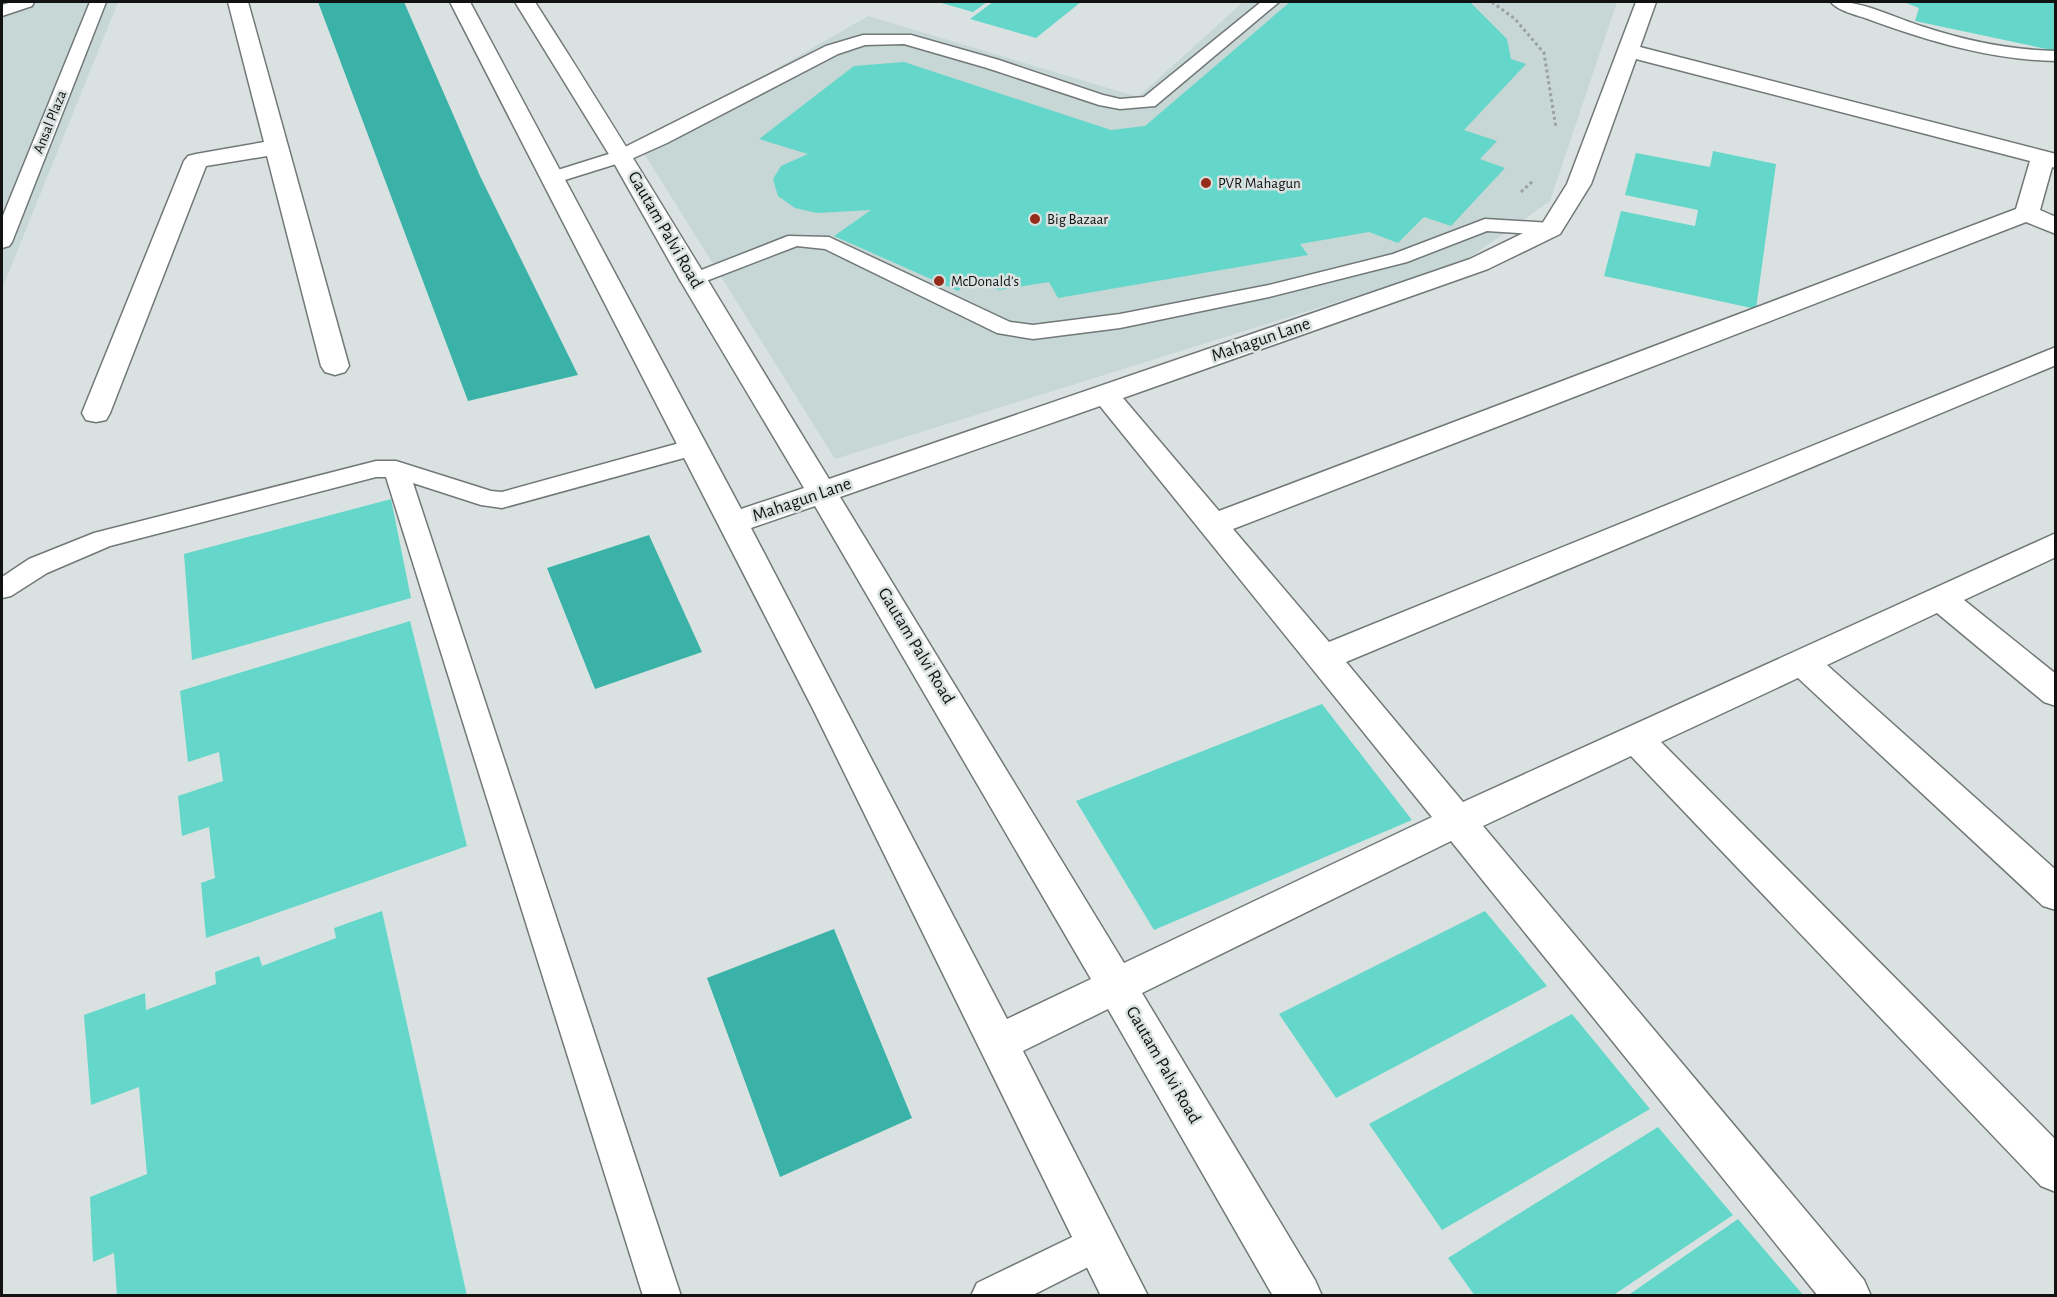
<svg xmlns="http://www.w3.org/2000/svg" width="2057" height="1297" font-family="'Alegreya Sans',sans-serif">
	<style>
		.built { fill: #c6d7d5 }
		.water { fill: #3ab2a7 }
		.building { fill: #64d7ca }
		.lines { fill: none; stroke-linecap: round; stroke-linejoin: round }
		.service-casing { stroke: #717877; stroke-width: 3 }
		.minor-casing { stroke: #717877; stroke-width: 3 }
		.path { stroke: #9ba1a0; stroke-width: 3; stroke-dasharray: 3 3; stroke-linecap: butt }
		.service { fill: #fff; fill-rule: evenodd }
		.minor { fill: #fff; fill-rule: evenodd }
		.poi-dot { fill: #962c1a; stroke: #dae2e1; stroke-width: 2 }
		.labels { text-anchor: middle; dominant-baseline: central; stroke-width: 5; stroke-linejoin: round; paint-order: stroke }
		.far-street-label { font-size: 15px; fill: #101312; stroke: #dae2e1 }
		.far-poi-label { font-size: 15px; fill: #101312; stroke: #dae2e1; text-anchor: start }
		.street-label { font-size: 18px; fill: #101312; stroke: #dae2e1 }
	</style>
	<rect width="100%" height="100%" fill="#dae2e1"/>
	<path class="built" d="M2,2H118L2,289Z
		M1243,2H1617L1550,201L1462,263L835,459L640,147L868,16L1138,97Z"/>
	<path class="water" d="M318,2H404L480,176L578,375L468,401Z
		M649,535L702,652L595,689L547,568Z
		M834,929L912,1118L780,1177L707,978Z"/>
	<path class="building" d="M938,2H987L973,12Z
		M993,2H1081L1036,38L970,19Z
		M1290,2H1470L1507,39L1511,59L1526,64L1464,130L1497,141L1480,159L1505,168L1451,226L1424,217L1398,243L1369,232L1300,244L1308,255L1058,298L1049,282L999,290L973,279L958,291L834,236L871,210L817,213L795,208L778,196L773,179L781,166L808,154L759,139L854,66L904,62L1111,130L1145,126Z
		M1904,2H2056V51L1915,21L1919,8Z
		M1713,151L1776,164L1756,309L1604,276L1621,211L1695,226L1698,210L1625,195L1636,153L1710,167Z
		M391,499L411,598L192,660L184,554Z
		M410,621L467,846L206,938L201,883L215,878L209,827L182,836L178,796L223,781L219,752L188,762L180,691Z
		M1322,704L1412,820L1154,930L1076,801Z
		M382,911L467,1296H117L114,1253L93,1262L90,1197L147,1174L139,1087L91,1105L84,1015L145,993L146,1010L216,984L215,972L259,956L262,966L336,938L334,928Z
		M1485,911L1547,986L1336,1098L1279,1014Z
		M1572,1014L1650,1109L1442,1230L1369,1124Z
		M1658,1127L1733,1215L1612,1296H1475L1448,1258Z
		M1738,1219L1804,1296H1627Z"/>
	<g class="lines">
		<defs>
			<path id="service" d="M12,2H34L32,6L2,16V5Z
				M90,2H106L12,242L9,246L2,248V218Z
				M1261,2H1279L1155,106L1120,109L1099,105L987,68L904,44L865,45L838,54L667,143L629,160L552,184L542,178L545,174L615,152L826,46L863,35H911L999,60L1103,95L1120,99L1144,97Z
				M1831,2C1862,0 1894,18 1924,27C1967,41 2010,50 2056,51V61C1991,60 1928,41 1868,19C1857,15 1838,11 1831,2Z
				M1485,219L1551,223L1558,225L1561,229L1558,233L1551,235L1487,231L1407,262L1269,297L1120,328L1033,339L997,333L825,249L797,246L693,286L686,284L682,280L686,276L788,236L829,237L1010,322L1033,325L1120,314L1269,285L1393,254Z
				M694,439L702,441L706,447L702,453L502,508L481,505L413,483L681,1296H643L386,477H376L110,546L47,573L11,596L2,598V577L29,559L94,533L376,461H396L491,491L502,492Z
				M1097,1225L1110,1230L1115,1243L1110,1256L1031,1296H971L977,1283Z"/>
			<path id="minor" d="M228,2H248L349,366L345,372L335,375L325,372L321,366L267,156L206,166L110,413L106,420L96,422L86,420L82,413L184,161L188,156L196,154L264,142Z
				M450,2H470L741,509L804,488L680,280L610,156L515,2H535C636,159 731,320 829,479L1470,259L1542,224L1567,184L1636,2H1656L1640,47L2056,154V168L2052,167L2040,210L2056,217V234L2026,222L1233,529L1329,642L2056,347V365L1346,662L1463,802L2056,533V557L1964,600L2056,674V706L2044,702L1937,613L1827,665L2056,870V910L2043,906L1798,678L1661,742L2056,1140V1192L2041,1186L1631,756L1483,826L1864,1280L1871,1296H1818L1451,841L1142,993L1315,1280L1322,1296H1273L1108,1009L1023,1051L1148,1296H1101L814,711ZM1636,59L2030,161L2016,209L1219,511L1123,398L1488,269L1560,234L1591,184ZM1100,406L1432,817L1124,963L840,497ZM815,506L1091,979L1007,1019L751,528Z"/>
		</defs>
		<use href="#service" class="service-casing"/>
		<use href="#minor" class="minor-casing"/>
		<path class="path" d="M1492,2L1515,19L1544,53L1556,128
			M1521,192L1533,181"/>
		<use href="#service" class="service"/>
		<use href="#minor" class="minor"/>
	</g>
	<g class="poi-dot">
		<circle cx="1206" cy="183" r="6"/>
		<circle cx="1035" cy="219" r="6"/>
		<circle cx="939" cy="281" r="6"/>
	</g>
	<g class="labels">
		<g class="far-street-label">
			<text transform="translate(50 122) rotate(-68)">Ansal Plaza</text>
		</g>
		<g class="far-poi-label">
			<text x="1218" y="183">PVR Mahagun</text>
			<text x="1047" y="219">Big Bazaar</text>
			<text x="951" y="281">McDonald's</text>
		</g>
		<g class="street-label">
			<text transform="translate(665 230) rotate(60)">Gautam Palvi Road</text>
			<text transform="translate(1261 340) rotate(-19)">Mahagun Lane</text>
			<text transform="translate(802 500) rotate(-19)">Mahagun Lane</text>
			<text transform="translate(916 646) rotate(59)">Gautam Palvi Road</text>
			<text transform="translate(1163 1065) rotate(60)">Gautam Palvi Road</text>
		</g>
	</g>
	<rect width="2057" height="1297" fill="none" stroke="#101312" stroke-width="6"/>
</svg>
